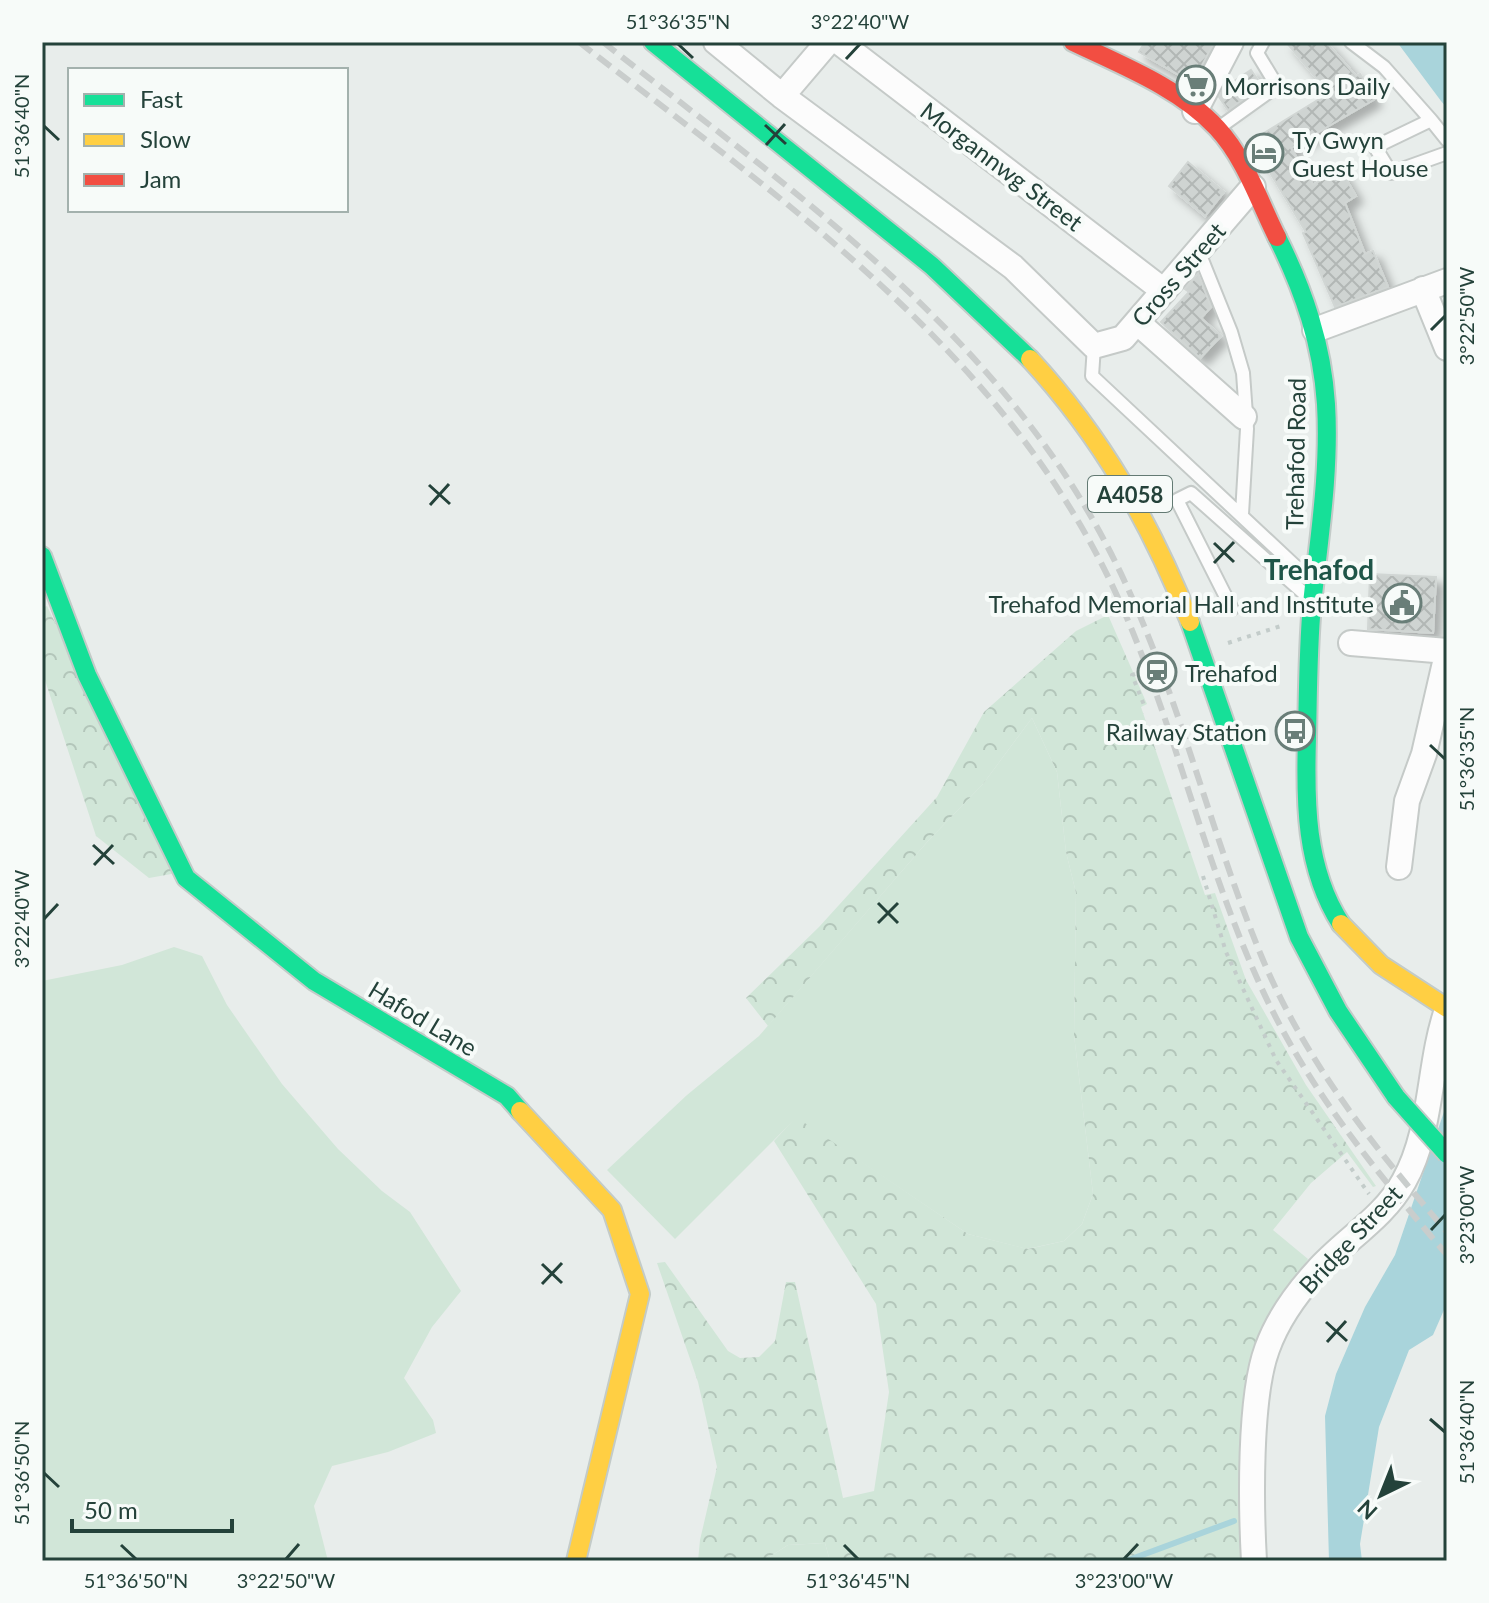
<svg xmlns="http://www.w3.org/2000/svg" width="1489" height="1603" font-family="Lato,sans-serif">
	<style>
		.green { fill: #d1e6d8 }
		.forest { fill: url(#forest-crowns) }
		.water { fill: #a9d4db }
		.lines { fill: none; stroke-linecap: round; stroke-linejoin: round }
		.stream { stroke: #a9d4db; stroke-width: 6 }
		.building { fill: url(#building-cross-hatch); stroke: #d1d6d4; stroke-width: 2; filter: url(#shadow) }
		.lane-casing { stroke: #c5cac8; stroke-width: 16 }
		.street-casing { stroke: #c5cac8; stroke-width: 28 }
		.fast-casing { stroke: #c3cbc8; stroke-width: 22 }
		.slow-casing { stroke: #c3cbc8; stroke-width: 22 }
		.jam-casing { stroke: #c3cbc8; stroke-width: 22 }
		.path { stroke: #c3ccca; stroke-width: 4; stroke-dasharray: 4 6; stroke-linecap: butt }
		.lane { stroke: #fcfcfc; stroke-width: 12 }
		.street { stroke: #fcfcfc; stroke-width: 24 }
		.fast { stroke: #16e098; stroke-width: 18 }
		.slow { stroke: #ffcf43; stroke-width: 18 }
		.jam { stroke: #f24e42; stroke-width: 18 }
		.rail { stroke: #c9cdcc; stroke-width: 6; stroke-dasharray: 16 8; stroke-linecap: butt }
		.fast-bridge-casing { stroke: #c3ccc9; stroke-width: 22; stroke-linecap: butt }
		.fast-bridge { stroke: #16e098; stroke-width: 18 }
		.ticks { fill: none; stroke: #24423a; stroke-width: 3 }
		.labels { text-anchor: middle; dominant-baseline: central; stroke-width: 8; stroke-linejoin: round; paint-order: stroke }
		.shield { fill: #f7fbf9; stroke: #637a73; stroke-width: 2 }
		.shield-label { font-size: 22px; font-weight: bold; fill: #24423a }
		.poi-label { font-size: 24px; fill: #24423a; stroke: #f7fbf9; text-anchor: start }
		.street-label { font-size: 24px; fill: #24423a; stroke: #f7fbf9 }
		.quarter-label { font-size: 28px; font-weight: bold; fill: #1f5548; stroke: #f7fbf9 }
		.neatline { fill: none; stroke: #24423a; stroke-width: 3 }
		.ticks-label { font-size: 20px; text-anchor: middle; fill: #24423a }
	</style>
	<defs>
		<pattern id="forest-crowns" width="20" height="18" patternUnits="userSpaceOnUse" patternTransform="scale(2)"><rect width="20" height="18" fill="#d1e6d8"/><path d="M2 6a3 3 0 1 1 6 0M12 15a3 3 0 1 1 6 0" fill="none" stroke="#b3c6ba"/></pattern>
		<pattern id="building-cross-hatch" width="8" height="8" patternUnits="userSpaceOnUse" patternTransform="scale(2)"><rect width="8" height="8" fill="#cfd4d2"/><path d="M0 0l8 8M0 8l8-8" fill="none" stroke="#b2b7b5"/></pattern>
		<filter id="shadow"><feDropShadow dx="7" dy="7" stdDeviation="4" flood-color="#0004"/></filter>
	</defs>
	<rect width="100%" height="100%" fill="#e8edeb"/>
	<path class="green" d="M1032,718L1057,772L1066,852L1076,893L1074,1035L1093,1194L1082,1224L1064,1241L1027,1249L968,1234L796,1118L675,1239L607,1170L687,1095L759,1036L928,841L983,784Z
		M174,947L202,956L227,1005L282,1084L338,1149L382,1191L410,1212L461,1291L432,1327L404,1378L433,1420L436,1433L388,1452L332,1466L314,1506L328,1561H42V981L122,965Z
		M825,1543L830,1561H763L788,1545Z"/>
	<path class="forest" d="M47,606L177,873L149,878L96,836L42,671V608Z
		M1108,615L1147,704L1141,707L1205,895L1215,893L1246,980L1306,1085L1376,1186L1373,1187L1347,1152L1311,1183L1273,1230L1308,1259L1269,1324L1249,1561H830L825,1543L788,1545L763,1561H698L700,1540L717,1467L698,1382L657,1263L665,1262L728,1351L740,1358L759,1357L775,1341L786,1282H795L843,1498L874,1491L889,1392L876,1304L774,1141L796,1117L968,1234L1028,1249L1064,1241L1082,1224L1093,1194L1074,1035L1076,893L1066,852L1057,772L1032,718L983,784L928,841L768,1026L746,998L819,927L937,797L984,712L1076,631Z"/>
	<path class="water" d="M1397,42H1447V108L1441,101Z
		M1447,1103V1303L1433,1335L1409,1350L1379,1427L1360,1544L1362,1561H1329L1325,1416L1336,1374L1365,1307L1395,1255Z"/>
	<g class="lines">
		<path class="stream" d="M1126,1561L1234,1521"/>
	</g>
	<path class="building" d="M1145,42H1214L1193,83L1139,52Z
		M1286,42H1326L1356,76L1360,74L1375,99L1291,148L1313,185L1340,169L1356,196L1345,203L1365,254L1373,251L1388,287L1335,307L1303,233L1306,232L1251,141L1329,93Z
		M1251,70L1262,86L1228,110L1219,97L1224,88Z
		M1188,162L1224,192L1205,216L1169,186Z
		M1198,274L1211,307L1201,318L1221,336L1200,358L1161,322L1189,292L1185,289Z
		M1370,574L1436,577L1433,633L1368,629Z"/>
	<g class="lines">
		<defs>
			<path id="lane" d="M1351,42L1384,67L1431,120
				M1220,127L1277,86L1257,53L1263,42
				M1447,140L1431,120L1375,147L1391,173L1447,153
				M1198,250L1231,332L1243,373L1247,429L1242,514
				M1094,346L1092,376L1310,580
				M1232,609L1177,500L1191,493L1307,596"/>
			<path id="street" d="M716,42L782,96L1013,267L1094,346L1123,338L1253,187
				M839,42L1164,291
				M782,96L828,42
				M1195,111L1231,42
				M1423,289L1447,348
				M1137,322L1244,417
				M1315,330L1447,281
				M1351,643L1447,651
				M1399,867L1407,801L1424,754L1447,654
				M1254,1561C1251,1507 1249,1398 1267,1349C1277,1321 1296,1294 1316,1272C1344,1240 1383,1219 1404,1181C1433,1129 1428,1065 1447,1010"/>
			<path id="fast" d="M653,42L932,266L1030,359
				M1277,237C1304,291 1322,344 1326,404C1330,471 1319,538 1312,604C1308,648 1308,692 1307,737C1305,801 1305,868 1341,924
				M42,556L87,675L186,878L314,981L507,1096L520,1111
				M1190,622L1299,937L1338,1011L1396,1097"/>
			<path id="slow" d="M1030,359C1102,437 1151,524 1190,622
				M1341,924L1381,965L1447,1008
				M520,1111L612,1210L640,1294L576,1561"/>
			<path id="jam" d="M1073,42C1121,65 1180,88 1217,128C1245,158 1259,201 1277,237"/>
		</defs>
		<use href="#lane" class="lane-casing"/>
		<use href="#street" class="street-casing"/>
		<use href="#fast" class="fast-casing"/>
		<use href="#slow" class="slow-casing"/>
		<use href="#jam" class="jam-casing"/>
		<path class="path" d="M1228,643L1284,625
			M1135,674L1132,675L1144,705
			M1203,876L1226,952L1276,1060L1369,1194"/>
		<use href="#lane" class="lane"/>
		<use href="#street" class="street"/>
		<use href="#fast" class="fast"/>
		<use href="#slow" class="slow"/>
		<use href="#jam" class="jam"/>
		<path class="rail" d="M579,42C767,189 972,328 1090,542C1166,679 1193,836 1257,978C1303,1083 1373,1168 1447,1255
			M603,42C788,188 990,326 1104,540C1175,673 1205,821 1263,960C1307,1064 1374,1147 1447,1232"/>
		<defs>
			<path id="fast-bridge" d="M1396,1097L1447,1154"/>
		</defs>
		<use href="#fast-bridge" class="fast-bridge-casing"/>
		<use href="#fast-bridge" class="fast-bridge"/>
	</g>
	<path class="ticks" d="M678,44L693,58M846,59L860,44M765,125L786,144M44,126L59,140M766,145L785,124M1431,330L1445,316M429,485L450,504M430,505L449,484M1214,543L1234,562M1214,563L1234,542M1430,745L1445,759M93,845L114,864M94,865L113,845M878,903L898,923M44,919L58,904M878,923L898,903M1431,1230L1445,1215M542,1264L562,1283M542,1284L562,1263M1326,1322L1347,1341M1327,1342L1346,1321M1430,1419L1445,1432M44,1473L59,1487M121,1545L136,1559M844,1545L858,1559M286,1559L299,1544M1124,1559L1138,1544"/>
	<defs>
		<symbol id="supermarket-ring" viewBox="-11 -11 22 22"><circle r="9.5" fill="#f7fbf9" stroke="#697e78" stroke-width="1.5"/><path d="M-6-5.5h2.5l.6 2H6L4.5 2H-2.5L-4.4-4H-6ZM-1.5 3.2a1.3 1.3 0 1 0 .1 0ZM3 3.2a1.3 1.3 0 1 0 .1 0Z" fill="#697e78"/></symbol>
		<symbol id="hotel-ring" viewBox="-11 -11 22 22"><circle r="9.5" fill="#f7fbf9" stroke="#697e78" stroke-width="1.5"/><path d="M-6-4.5h1.5V1H6V5H4.5V3h-9V5H-6ZM-4 0a1.8 1.8 0 1 1 3.6 0ZM.5 0V-2.5h3Q6-2.5 6 0Z" fill="#697e78"/></symbol>
		<symbol id="civic-ring" viewBox="-11 -11 22 22"><circle r="9.5" fill="#f7fbf9" stroke="#697e78" stroke-width="1.5"/><path d="M-.6-6.5H3V-4.5H.6V-3L4-1V1h2V6H-6V1h2V-1L-.6-3ZM-1.2 2.5V6h2.4V2.5Z" fill="#697e78"/></symbol>
		<symbol id="station-ring" viewBox="-11 -11 22 22"><circle r="9.5" fill="#f7fbf9" stroke="#697e78" stroke-width="1.5"/><path d="M-3-6H3Q5-6 5-4V2Q5 4 3 4L4.5 6H3L1.5 4h-3L-3 6H-4.5L-3 4Q-5 4-5 2V-4Q-5-6-3-6ZM-3.5-4v3h7v-3ZM-3.5 1v1.5H-2V1ZM2 1v1.5H3.5V1Z" fill="#697e78"/></symbol>
		<symbol id="bus-ring" viewBox="-11 -11 22 22"><circle r="9.5" fill="#f7fbf9" stroke="#697e78" stroke-width="1.5"/><path d="M-5-6H5V4H4V6H2V4H-2V6H-4V4H-5ZM-3.5-4V0h7V-4ZM-3.5 1.2v1.5H-2V1.2ZM2 1.2v1.5H3.5V1.2Z" fill="#697e78"/></symbol>
	</defs>
	<g fill-rule="evenodd">
		<use href="#supermarket-ring" x="1174" y="63" width="44" height="44"/>
		<use href="#hotel-ring" x="1242" y="131" width="44" height="44"/>
		<use href="#civic-ring" x="1380" y="581" width="44" height="44"/>
		<use href="#station-ring" x="1135" y="650" width="44" height="44"/>
		<use href="#bus-ring" x="1273" y="709" width="44" height="44"/>
	</g>
	<g class="labels">
		<rect class="shield" x="1088" y="476" width="84" height="36" rx="6"/>
		<g class="shield-label">
			<text x="1130" y="494">A4058</text>
		</g>
		<g class="poi-label">
			<text x="1224" y="85">Morrisons Daily</text>
			<text x="1292" y="139">Ty Gwyn<tspan x="1292" dy="28">Guest House</tspan></text>
			<text x="1374" y="603" text-anchor="end">Trehafod Memorial Hall and Institute</text>
			<text x="1185" y="672">Trehafod</text>
			<text x="1267" y="731" text-anchor="end">Railway Station</text>
		</g>
		<g class="street-label">
			<text transform="translate(1002 166) rotate(37)">Morgannwg Street</text>
			<text transform="translate(1178 274) rotate(-49)">Cross Street</text>
			<text transform="translate(1295 454) rotate(-89)">Trehafod Road</text>
			<text transform="translate(423 1018) rotate(31)">Hafod Lane</text>
			<text transform="translate(1350 1239) rotate(-47)">Bridge Street</text>
		</g>
		<g class="quarter-label">
			<text x="1319" y="569">Trehafod</text>
		</g>
	</g>
	<rect width="1489" height="1603" fill="none" stroke="#f7fbf9" stroke-width="88"/>
	<rect x="68" y="68" width="280" height="144" fill="#f7fbf9" stroke="#a3b1ad" stroke-width="2"/>
	<rect x="84" y="94" width="40" height="12" fill="#16e098" stroke="#a3b1ad" stroke-width="2"/>
	<text x="140" y="108" font-size="24" fill="#24423a">Fast</text>
	<rect x="84" y="134" width="40" height="12" fill="#ffcf43" stroke="#a3b1ad" stroke-width="2"/>
	<text x="140" y="148" font-size="24" fill="#24423a">Slow</text>
	<rect x="84" y="174" width="40" height="12" fill="#f24e42" stroke="#a3b1ad" stroke-width="2"/>
	<text x="140" y="188" font-size="24" fill="#24423a">Jam</text>
	<g transform="translate(1381 1495) rotate(223)" stroke="#f7fbf9" stroke-width="6" paint-order="stroke">
	<path d="M0-6L14 30L0 20L-14 30Z" fill="#24423a"/>
	<text y="-12" font-size="22" font-weight="bold" text-anchor="middle" fill="#24423a">N</text>
	</g>
	<path d="M72 1519v12h160v-12" fill="none" stroke="#24423a" stroke-width="4"/>
	<text x="84" y="1519" font-size="24" fill="#24423a" stroke="#f7fbf9" stroke-width="6" paint-order="stroke">50 m</text>
	<rect x="44" y="44" width="1401" height="1515" class="neatline"/>
	<g class="ticks-label">
		<text x="678" y="29">51°36'35"N</text>
		<text x="860" y="29">3°22'40"W</text>
		<text transform="translate(22 126) rotate(-90)" y="7">51°36'40"N</text>
		<text transform="translate(1467 316) rotate(-90)" y="7">3°22'50"W</text>
		<text transform="translate(1467 759) rotate(-90)" y="7">51°36'35"N</text>
		<text transform="translate(22 919) rotate(-90)" y="7">3°22'40"W</text>
		<text transform="translate(1467 1215) rotate(-90)" y="7">3°23'00"W</text>
		<text transform="translate(1467 1432) rotate(-90)" y="7">51°36'40"N</text>
		<text transform="translate(22 1473) rotate(-90)" y="7">51°36'50"N</text>
		<text x="136" y="1588">51°36'50"N</text>
		<text x="286" y="1588">3°22'50"W</text>
		<text x="858" y="1588">51°36'45"N</text>
		<text x="1124" y="1588">3°23'00"W</text>
	</g>
</svg>
